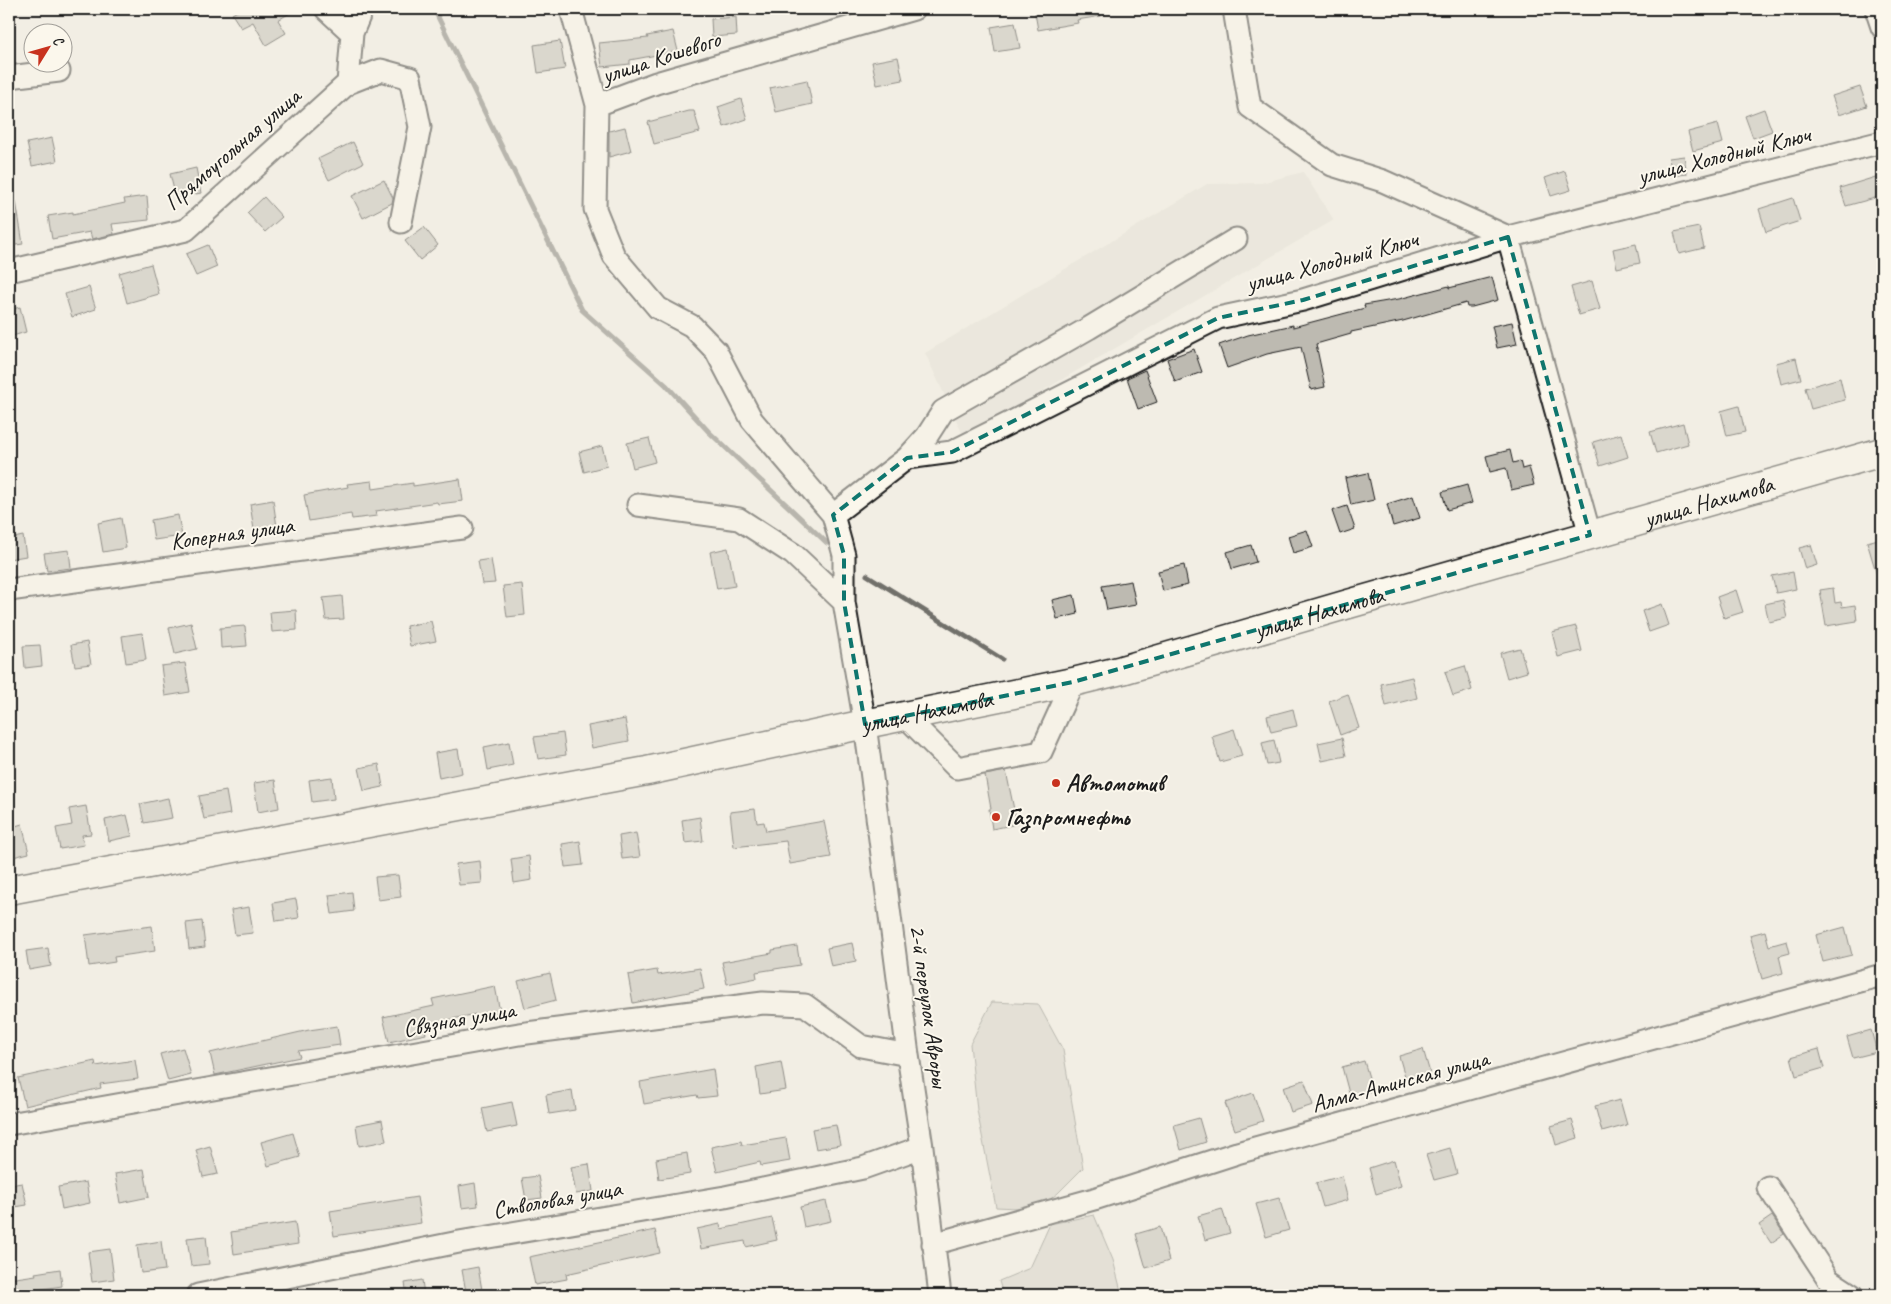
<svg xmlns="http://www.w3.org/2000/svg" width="1891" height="1304" font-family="Caveat,sans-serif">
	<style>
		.built { fill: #e2ded5 }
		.green { fill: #d2cfc6; stroke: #777671 }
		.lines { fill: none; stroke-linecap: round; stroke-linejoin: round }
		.stream { stroke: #716f6b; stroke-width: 5 }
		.building { fill: #bdbab1; stroke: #1c1c1c }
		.minor-casing { stroke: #1c1c1c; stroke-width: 25 }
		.major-casing { stroke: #1c1c1c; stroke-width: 31 }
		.minor { stroke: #fbf7ec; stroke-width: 21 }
		.major { stroke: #fbf7ec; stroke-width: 28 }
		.marked { fill: none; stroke: #0f766e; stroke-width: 4; stroke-dasharray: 10 6; stroke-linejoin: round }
		.poi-dot { fill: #c8321e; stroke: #fbf7ec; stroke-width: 2 }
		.labels { text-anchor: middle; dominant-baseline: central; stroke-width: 4; stroke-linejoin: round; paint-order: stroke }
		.street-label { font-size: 24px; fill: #1c1c1c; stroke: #fbf7ec }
		.poi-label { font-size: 24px; font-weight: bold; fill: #1c1c1c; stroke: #fbf7ec; text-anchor: start }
	</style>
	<rect width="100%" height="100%" fill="#f2eee4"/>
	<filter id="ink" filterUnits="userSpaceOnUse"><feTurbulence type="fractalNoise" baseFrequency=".02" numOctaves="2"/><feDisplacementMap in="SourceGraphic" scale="10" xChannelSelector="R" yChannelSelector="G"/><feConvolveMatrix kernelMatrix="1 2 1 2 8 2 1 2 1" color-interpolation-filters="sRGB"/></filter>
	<g filter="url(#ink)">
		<path class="built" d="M1303,172L1334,220L964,437L925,353L1207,184L1261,183Z"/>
		<path class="green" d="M992,1002L1038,1004L1063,1050L1083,1168L1058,1193L1038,1209L996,1207L977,1110L970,1044Z
			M1094,1215L1113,1260L1122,1295H1003L999,1281L1030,1268L1050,1224Z"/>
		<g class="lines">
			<path class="stream" d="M434,9L582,310L666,385L709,432L827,543
				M867,575L1002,659"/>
		</g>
		<path class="building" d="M241,9H297L278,20L286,33L266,45L253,22L241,28L232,14Z
			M1057,9H1100L1101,16L1077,20L1078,23L1038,30L1035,13Z
			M736,17L737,35L712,37L711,19Z
			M1015,23L1020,48L995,52L991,27Z
			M673,31L678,51L630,60V64L602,67L599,43L648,38L647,36Z
			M560,41L565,69L538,73L534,45Z
			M898,57L903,80L877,85L872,62Z
			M807,80L812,104L776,112L770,88Z
			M1860,87L1867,106L1839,115L1832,96Z
			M741,99L747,119L724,127L718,107Z
			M1764,109L1772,131L1753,138L1745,116Z
			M689,111H694L700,132L654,144L648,122Z
			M1718,124L1723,143L1693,151L1688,132Z
			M625,127L631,151L609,157V131Z
			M52,138L57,161L32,166L27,143Z
			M353,142L363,163L329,180L318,159Z
			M1684,156L1687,174L1672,176L1669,158Z
			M196,168L201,193L176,198L170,174Z
			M1565,171L1571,190L1551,196L1545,178Z
			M1882,175V196L1846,206L1840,188Z
			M384,180L393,198L392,203L363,218L352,196Z
			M147,196L149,220L112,224L114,234L92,239L90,232L52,239L48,216L73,212V214L125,203L124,199Z
			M264,197L282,217L265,232L247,213Z
			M1793,198L1800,221L1766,232L1759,209Z
			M9,201H16L23,244L9,246Z
			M424,227L438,245L420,260L405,241Z
			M1699,227L1704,248L1679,254L1674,232Z
			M1636,244L1640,263L1617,268L1613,249Z
			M208,245L217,267L196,276L186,254Z
			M151,264L159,294L127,303L119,273Z
			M1492,277L1498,300L1472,307H1467L1466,303L1403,321L1351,332V334L1316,344L1325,387L1311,390L1301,347L1267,354L1227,368L1219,345L1248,335L1293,325V327L1365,308L1364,305L1399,299L1449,286V288Z
			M1592,281L1600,309L1579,315L1571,287Z
			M89,287L96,309L72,317L65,294Z
			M20,307L26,332L9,337V310Z
			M1512,322L1517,344L1497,348L1492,326Z
			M1194,349L1202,372L1175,382L1167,359Z
			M1796,358L1801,379L1781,384L1776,363Z
			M1145,370L1157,402L1138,409L1127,378Z
			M1840,378L1845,400L1811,409L1805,388Z
			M1739,406L1745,432L1727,436L1721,411Z
			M1683,423L1688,444L1656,453L1650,432Z
			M1621,434L1628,457L1600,466L1593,442Z
			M649,438L655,462L633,468L627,443Z
			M602,446L607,466L584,472L579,452Z
			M1510,450L1513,463L1520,461L1522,469L1529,467L1534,485L1511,490L1506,468L1490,472L1486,456Z
			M1368,473L1374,500L1351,505L1345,478Z
			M460,479L463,501L438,504L437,502L376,511L377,516L352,519L351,514L309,521L304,495L348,487L347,484L372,481L373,489L413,483V486Z
			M1467,485L1472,503L1447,510L1442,492Z
			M1413,496L1420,518L1393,526L1387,504Z
			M273,500L277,527L254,530L250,504Z
			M1347,506L1355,529L1340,534L1332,511Z
			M178,515L182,536L154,540L151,520Z
			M121,518L126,548L103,552L98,523Z
			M1307,530L1313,547L1293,553L1288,536Z
			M23,536L26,556L9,559V539Z
			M1882,538V581L1879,582L1867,542Z
			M1251,545L1256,562L1232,569L1227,552Z
			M1811,545L1817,565L1805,569L1799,548Z
			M728,548L735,586L717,589L710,552Z
			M69,550L71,568L47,571L44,553Z
			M491,559L495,583L482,584L478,561Z
			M1184,565L1188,585L1163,591L1158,571Z
			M1793,572L1796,589L1776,593L1772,576Z
			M1131,581L1136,605L1107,610L1102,586Z
			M522,584L525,615L507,617L503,586Z
			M1833,588L1835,603L1841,602L1842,607L1855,605L1857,621L1826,626L1820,590Z
			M1736,590L1743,612L1724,618L1717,597Z
			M1074,595L1078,614L1057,619L1052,600Z
			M342,596L344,619L326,620L323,598Z
			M1783,600L1787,618L1769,622L1765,604Z
			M1662,604L1669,625L1649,632L1642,611Z
			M296,610L297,630L272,632L270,612Z
			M431,621L436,641L410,646L406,626Z
			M191,623L197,649L175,654L169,628Z
			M245,626L247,646L221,648L220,628Z
			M1576,626L1582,651L1558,657L1552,632Z
			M142,633L146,660L126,663L122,636Z
			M87,642L91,664L75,666L71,645Z
			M40,645L42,666L25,668L23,646Z
			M1520,648L1527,672L1507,678L1500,653Z
			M185,663L190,692L165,696L161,666Z
			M1465,666L1472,690L1453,696L1445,672Z
			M1412,677L1417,698L1386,706L1381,684Z
			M1348,694L1359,728L1340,735L1329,701Z
			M1293,709L1297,726L1271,732L1267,716Z
			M625,719L629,741L592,748L588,726Z
			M1234,729L1242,756L1220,762L1212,736Z
			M563,733L566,755L538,759L534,737Z
			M1342,738L1346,756L1322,761L1318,743Z
			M1274,740L1279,763L1267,765L1262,743Z
			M509,742L513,765L488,770L484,747Z
			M458,749L462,773L439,778L435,753Z
			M379,764L383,787L364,791L359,768Z
			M1006,771L1017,824L992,829L989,809H991L985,775Z
			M332,777L334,799L312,802L309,780Z
			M275,780L279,808L258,812L254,783Z
			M226,791L230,814L204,819L199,796Z
			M168,798L172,818L144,823L140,804Z
			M86,806L91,834L82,835L84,845L60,849L56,828L72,825L69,809Z
			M755,809L757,823L764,822L766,831L824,821L831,857L790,864L786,841L734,847L730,812Z
			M127,815L132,836L109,841L105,820Z
			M700,817L703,841L685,843L682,820Z
			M22,824L29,853L9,858V828Z
			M636,833L640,857L622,859L619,836Z
			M580,841L583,865L565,867L562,844Z
			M529,856L532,880L514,883L511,859Z
			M480,861L482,883L459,885L456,864Z
			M398,875L401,897L378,900L375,877Z
			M352,892L354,911L332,914L329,895Z
			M296,899L299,918L276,921L273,903Z
			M249,907L253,933L235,935L231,910Z
			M202,921L205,947L189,949L186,923Z
			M152,926L155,951L114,957L115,962L89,966L85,935Z
			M1845,927L1852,955L1823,962L1816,935Z
			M1765,931L1769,946L1787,941L1790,953L1779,956L1783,973L1762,979L1750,935Z
			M852,943L856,961L831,966L827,948Z
			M797,946L800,965L756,972L757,978L727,984L722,962L772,953V950Z
			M48,948L51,966L29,970L26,951Z
			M700,968L704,989L633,1003L628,975L657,970L658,975Z
			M550,973L556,1000L525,1008L518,981Z
			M495,986L500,1012L477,1016L476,1014L424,1025L426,1034L389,1042L383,1017L434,1006L432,999Z
			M337,1026L340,1045L298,1051L300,1057L215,1075L210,1053L309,1030Z
			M1871,1030L1877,1052L1853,1058L1847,1037Z
			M183,1048L191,1075L168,1081L160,1054Z
			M1423,1049L1430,1073L1406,1080L1399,1056Z
			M1819,1049L1824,1068L1796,1076L1791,1057Z
			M135,1060L138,1079L100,1084L101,1088L25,1106L18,1078L95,1061L96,1066Z
			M1364,1061L1373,1091L1350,1097L1342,1067Z
			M781,1062L786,1090L760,1094L756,1067Z
			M713,1069L717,1096L698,1098L697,1095L644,1104L640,1082Z
			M1304,1080L1313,1105L1291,1112L1283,1087Z
			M572,1090L575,1110L549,1114L546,1095Z
			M1253,1093L1263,1121L1235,1130L1225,1103Z
			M1620,1100L1627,1125L1602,1132L1595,1106Z
			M512,1102L517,1126L487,1132L482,1108Z
			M1199,1118L1206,1142L1181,1150L1174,1125Z
			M382,1120L386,1141L359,1146L356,1125Z
			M1572,1120L1578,1138L1556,1145L1551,1126Z
			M836,1125L840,1145L816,1149L812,1129Z
			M293,1133L300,1157L268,1166L261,1142Z
			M786,1138L790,1161L761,1166L760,1162L717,1172L711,1147L741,1141L742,1145Z
			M210,1146L218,1174L203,1177L196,1150Z
			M1450,1148L1457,1174L1434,1180L1426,1155Z
			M687,1153L690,1174L659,1179L656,1159Z
			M1394,1160L1401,1186L1376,1194L1369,1168Z
			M589,1164L593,1191L576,1194L571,1167Z
			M144,1169L149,1197L120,1203L115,1174Z
			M538,1176L542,1198L526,1200L522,1178Z
			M1342,1176L1348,1200L1323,1207L1316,1183Z
			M86,1182L90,1203L62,1209L58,1187Z
			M22,1183L27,1205L9,1208V1185Z
			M475,1183L478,1206L462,1208L459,1186Z
			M417,1197L421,1223L334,1236L330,1211Z
			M1279,1198L1289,1230L1266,1237L1256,1204Z
			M826,1201L831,1221L804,1227L800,1207Z
			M1222,1209L1230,1233L1205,1240L1198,1216Z
			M1772,1216L1784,1234L1771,1243L1759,1225Z
			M772,1218L777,1240L746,1247L745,1241L701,1249L697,1229L720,1224L721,1229Z
			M295,1222L298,1244L234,1254L231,1232Z
			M1160,1227L1169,1261L1146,1268L1136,1234Z
			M655,1230L660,1253L566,1274L567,1279L535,1285L529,1257Z
			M206,1236L209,1264L191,1266L187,1238Z
			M161,1241L165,1270L141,1273L137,1245Z
			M110,1249L114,1279L92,1282L88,1252Z
			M478,1267L482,1290L466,1292L462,1270Z
			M60,1269L62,1286L9,1294V1279L36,1275L35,1273Z
			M422,1280L424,1295H407L405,1283Z"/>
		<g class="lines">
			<defs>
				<path id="minor" d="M326,9L352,33
					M571,9L597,105L595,209L614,256L658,308L692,326L716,351L752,420L833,515L844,555V602L865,724L908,1055L922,1147L940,1295
					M1234,9L1250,107L1332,165L1383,181L1508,237L1590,535
					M1876,9L1882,27
					M9,77L59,71
					M348,83L381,70L410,78L420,127L401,222
					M597,105L656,83L914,9
					M9,271L186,230L348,83L352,33L362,9
					M907,458L927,436L943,411L1089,328L1236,239
					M638,505L739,519L793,554L844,602
					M833,515L907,458L952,452L1218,318L1303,300L1508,237L1882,142
					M9,590L462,528
					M906,717L957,768L1041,752L1073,682
					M9,1124L519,1034L763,1003L805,1005L861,1046L908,1055
					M1768,1187L1829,1280L1852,1295
					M933,1244L1094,1199L1237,1153L1882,975
					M198,1295L459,1242L725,1197L863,1168L922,1147"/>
				<g id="major">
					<path id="s1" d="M9,890L647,771L865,724L1073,682L1122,670L1345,605L1882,452"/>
				</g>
			</defs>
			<use href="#minor" class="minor-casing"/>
			<use href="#major" class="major-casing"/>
			<use href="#minor" class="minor"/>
			<use href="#major" class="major"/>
		</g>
	</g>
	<path d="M0 0H1891V1304H0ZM1508,237L1590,535L1073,682L865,724L844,602V555L833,515L907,458L952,452L1218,318L1303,300Z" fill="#f2eee4" fill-opacity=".55" fill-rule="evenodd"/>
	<path class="marked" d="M1508,237L1590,535L1073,682L865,724L844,602V555L833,515L907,458L952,452L1218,318L1303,300Z"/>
	<g class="poi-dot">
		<circle cx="1056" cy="783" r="5"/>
		<circle cx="996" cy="817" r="5"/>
	</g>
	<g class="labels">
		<g class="street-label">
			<text transform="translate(661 57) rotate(-18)">улица Кошевого</text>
			<text transform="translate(232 149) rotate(-41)">Прямоугольная улица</text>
			<text transform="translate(1724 155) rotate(-14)">улица Холодный Ключ</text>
			<text transform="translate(1332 261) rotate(-15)">улица Холодный Ключ</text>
			<text stroke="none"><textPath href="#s1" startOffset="1745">улица Нахимова</textPath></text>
			<text transform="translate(232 533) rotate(-8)">Коперная улица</text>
			<text stroke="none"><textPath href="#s1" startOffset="1340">улица Нахимова</textPath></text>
			<text stroke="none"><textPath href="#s1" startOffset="935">улица Нахимова</textPath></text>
			<text transform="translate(929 1006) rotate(82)">2-й переулок Авроры</text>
			<text transform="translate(459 1019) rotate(-10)">Связная улица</text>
			<text transform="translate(1400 1081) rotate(-15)">Алма-Атинская улица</text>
			<text transform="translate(557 1199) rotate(-10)">Стволовая улица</text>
		</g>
		<g class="poi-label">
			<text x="1066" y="783">Автомотив</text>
			<text x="1006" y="817">Газпромнефть</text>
		</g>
	</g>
	<rect width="1891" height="1304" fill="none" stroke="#fbf7ec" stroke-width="30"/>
	<rect x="15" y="15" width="1861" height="1274" fill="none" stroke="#1c1c1c" stroke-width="2" filter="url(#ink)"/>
	<g transform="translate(48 48) rotate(53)"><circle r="24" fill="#fbf7ec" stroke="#a29f99"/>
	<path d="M0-4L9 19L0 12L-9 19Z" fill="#c8321e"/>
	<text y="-8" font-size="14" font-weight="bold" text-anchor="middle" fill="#1c1c1c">С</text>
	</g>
</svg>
